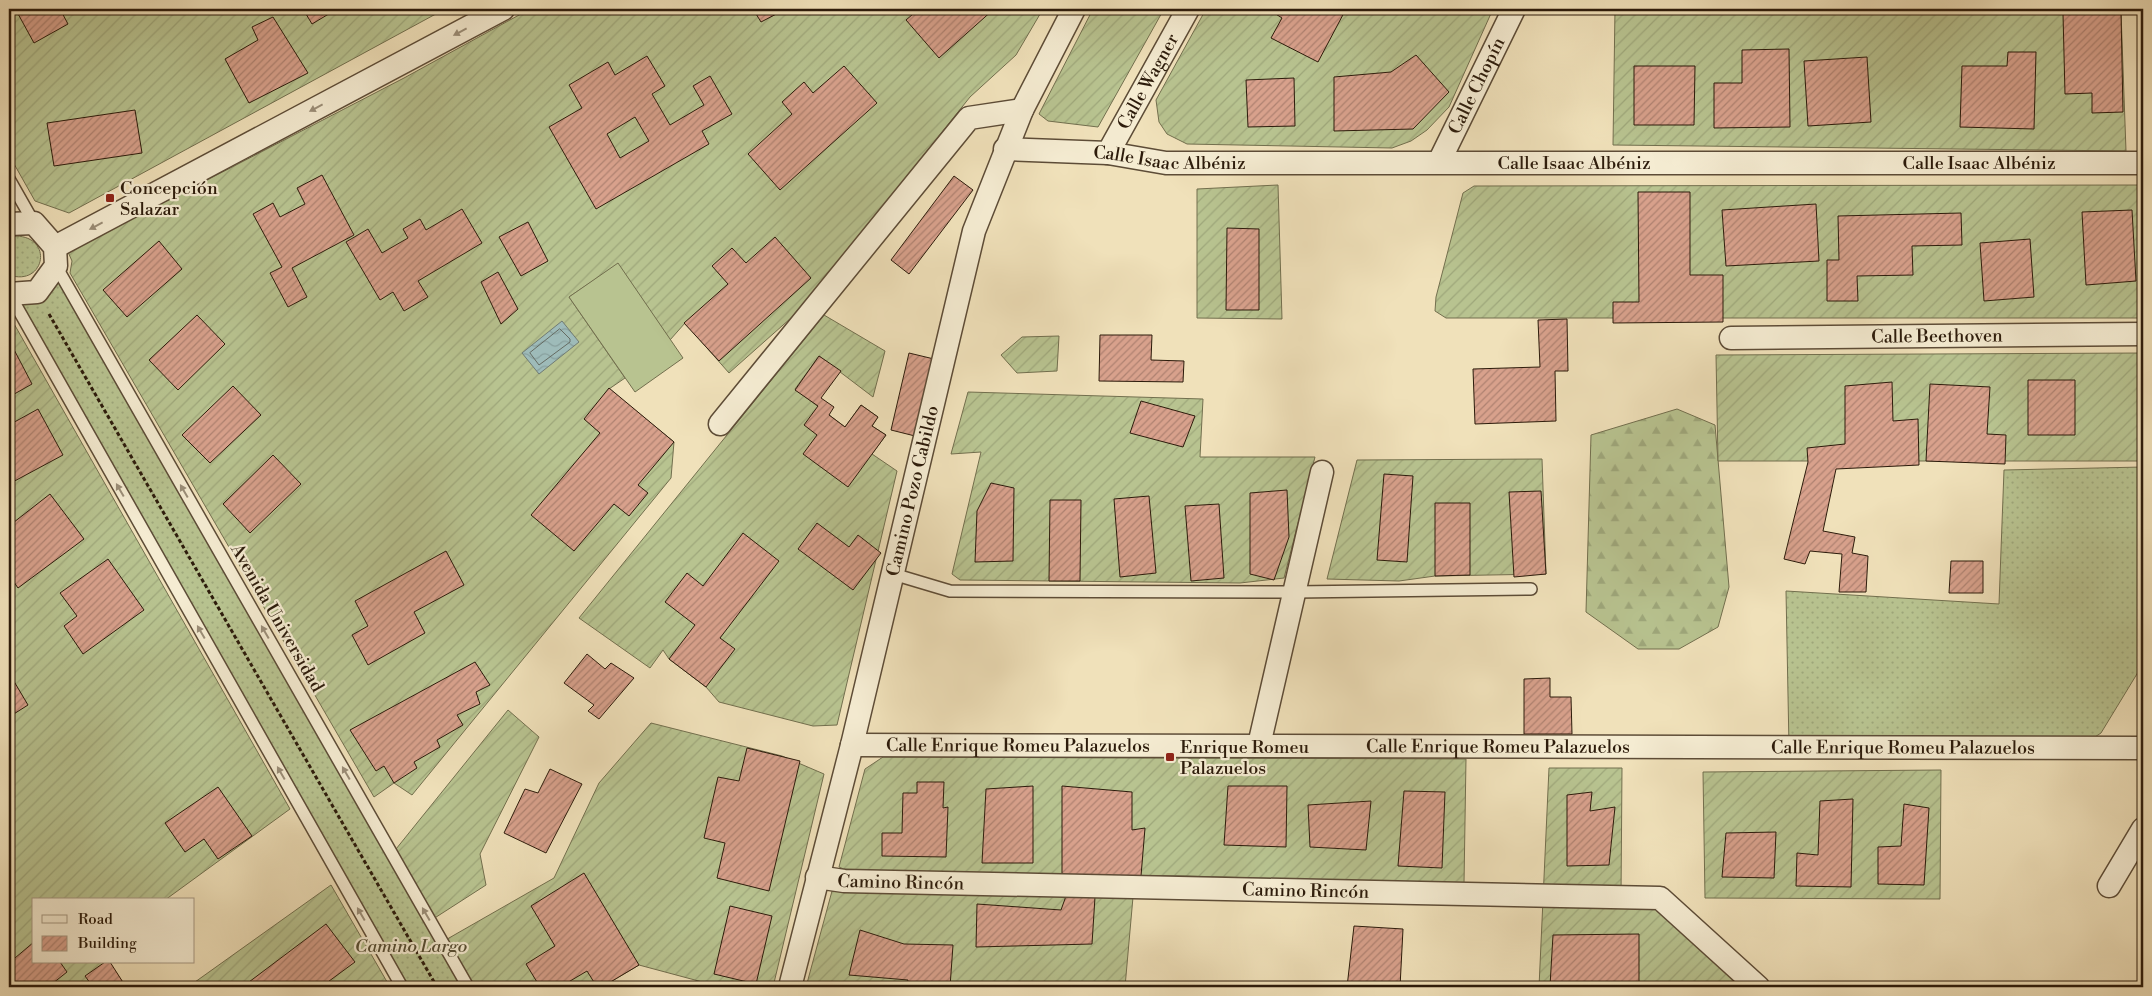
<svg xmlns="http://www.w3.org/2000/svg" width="2152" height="996" font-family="'Libre Bodoni',serif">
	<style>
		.grass { fill: url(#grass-dots); stroke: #726f4e }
		.forest { fill: url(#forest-firs); stroke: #726f4e }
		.garden { fill: url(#garden-furrows); stroke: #726f4e }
		.pitch { fill: #b8c390; stroke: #726f4e }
		.water { fill: url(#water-waves); stroke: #707b73 }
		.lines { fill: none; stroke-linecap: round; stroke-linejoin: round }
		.shore { stroke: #656b62; stroke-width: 1 }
		.building { fill: url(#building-hatch); stroke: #2c1b0b; fill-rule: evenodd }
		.lane-casing { stroke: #5d4c37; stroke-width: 14 }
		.street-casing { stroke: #5d4c37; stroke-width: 25 }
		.path { stroke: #2c1b0b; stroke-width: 3; stroke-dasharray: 4 2.5; stroke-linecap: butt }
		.lane { stroke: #f5ecd2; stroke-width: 11 }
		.street { stroke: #f5ecd2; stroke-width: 22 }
		.oneway { fill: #9b8e78 }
		.poi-dot { fill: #8f2418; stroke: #f5ecd2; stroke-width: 2 }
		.labels { text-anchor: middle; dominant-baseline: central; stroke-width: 4.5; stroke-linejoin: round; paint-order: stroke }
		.street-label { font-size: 18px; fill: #2c1b0b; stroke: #f5ecd2 }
		.poi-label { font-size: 18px; fill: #2c1b0b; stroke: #f5ecd2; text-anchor: start }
		.park-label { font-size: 18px; font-style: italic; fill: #564d33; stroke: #f5ecd2 }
	</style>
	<defs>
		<pattern id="grass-dots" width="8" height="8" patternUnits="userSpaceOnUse" patternTransform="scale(1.25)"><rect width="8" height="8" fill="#b8c390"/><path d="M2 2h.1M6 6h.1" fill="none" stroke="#9ea77b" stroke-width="1.8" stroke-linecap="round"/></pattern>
		<pattern id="forest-firs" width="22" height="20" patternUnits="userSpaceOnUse" patternTransform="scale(1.25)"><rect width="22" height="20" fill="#b8c390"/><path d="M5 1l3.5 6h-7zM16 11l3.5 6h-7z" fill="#9ea77b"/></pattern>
		<pattern id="garden-furrows" width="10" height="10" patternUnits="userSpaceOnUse" patternTransform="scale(1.25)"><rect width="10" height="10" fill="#b8c390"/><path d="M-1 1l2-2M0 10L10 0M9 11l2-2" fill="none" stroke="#9ea77b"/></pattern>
		<pattern id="water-waves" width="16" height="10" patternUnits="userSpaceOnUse" patternTransform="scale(1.25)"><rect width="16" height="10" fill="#9ebbb9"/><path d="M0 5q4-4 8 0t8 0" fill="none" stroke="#88a09e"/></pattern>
		<pattern id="building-hatch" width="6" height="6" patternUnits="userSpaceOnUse" patternTransform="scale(1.25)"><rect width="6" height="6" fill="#d8a18c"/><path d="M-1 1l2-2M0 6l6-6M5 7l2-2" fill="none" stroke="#af8271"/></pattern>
	</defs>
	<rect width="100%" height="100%" fill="#f0e1ba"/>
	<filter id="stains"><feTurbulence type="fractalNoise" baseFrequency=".004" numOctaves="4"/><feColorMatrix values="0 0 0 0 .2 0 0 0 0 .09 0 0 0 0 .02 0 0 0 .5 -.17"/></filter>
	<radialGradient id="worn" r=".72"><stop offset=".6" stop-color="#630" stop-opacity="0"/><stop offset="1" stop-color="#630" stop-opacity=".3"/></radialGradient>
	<path class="grass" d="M16,236C54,237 45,287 9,275V239Z
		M56,266L468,987H402L10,295Z
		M2143,467V664L2101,733L2078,748L1789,747L1786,591L1999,604L2004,470Z"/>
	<path class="forest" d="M1677,409L1715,425L1729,587L1718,627L1679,649H1638L1586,612L1591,435Z"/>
	<path class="garden" d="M9,9H445L69,213L35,201L9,155Z
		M530,9H1043L1016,55L970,97L800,310L729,373L685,323L670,340L618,264L569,297L625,378L609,389L674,442L671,478L412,795L394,783L374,797L70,273L72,261L68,252L404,78Z
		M1093,9H1164L1098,127L1048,121L1039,114Z
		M1206,9H1493L1449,107L1427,130L1411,141L1392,148L1187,144L1167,134L1159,122L1156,100Z
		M1615,9H2143V11L2121,12L2126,151L1613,145Z
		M1278,185L1282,319L1197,318V189Z
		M2143,185V318H1446L1435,311L1436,297L1463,193L1474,186Z
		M9,315L290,809L165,900H34V962H109L126,987H9Z
		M824,315L885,351L873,397L819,356L795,389L845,427L861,405L878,417L872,426L886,435L872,454L897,471L837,725L813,726L719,702L706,687L669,659L663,650L650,668L579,618Z
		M1059,336L1057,371L1017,373L1001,355L1022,337Z
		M2143,353V461H1718L1716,355Z
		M968,392L1203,399L1200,457H1315L1284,578L1240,583L960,580L952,574L981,452L951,454Z
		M1542,459L1546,574L1435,576L1399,581L1327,579L1357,460Z
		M508,710L539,737L480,854L486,885L430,921L392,854Z
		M651,723L782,756L824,774L773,987H721L639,965L602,987H468L442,942L554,878L599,783Z
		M883,757L1466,759L1464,884L1187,876L851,872L839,867L865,769Z
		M1549,768H1622L1621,897L1660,898L1758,987H1539Z
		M1941,770L1940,899L1705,898L1703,772Z
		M331,885L390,987H188Z
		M832,891L1133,897L1125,987H806Z"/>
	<path class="pitch" d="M618,263L683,358L635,392L569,297Z"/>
	<path class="water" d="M562,321L579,342L539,374L522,353Z"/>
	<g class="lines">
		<path class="shore" d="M560,329L570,339V342L539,365L530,353Z"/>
	</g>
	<path class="building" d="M9,9H42L44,12L49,9H60L68,24L34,43L17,12L9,16Z
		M303,9H337L312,24Z
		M753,9H786L761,22Z
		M919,9H994L939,58L906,20Z
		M1268,9H1346L1318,62L1271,38L1282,18Z
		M2121,12L2123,112L2092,113V93L2065,94L2063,14Z
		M273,17L308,73L249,103L225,59L258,40L252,27Z
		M1789,49L1790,127L1714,128V83H1742V50Z
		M2008,52H2036L2034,129L1960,127L1962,66H2007Z
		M1416,55L1449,92L1413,129L1334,131V77L1391,72Z
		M647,56L665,86L652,94L670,125L704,105L693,86L710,76L732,114L702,131L709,144L596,209L549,127L582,108L569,85L608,62L615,75ZM635,117L649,141L620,158L607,134Z
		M1867,57L1871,122L1808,126L1804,61Z
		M844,66L877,103L780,190L748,154L792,114L782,102L804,82L813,93Z
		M1634,66H1695L1694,125H1634Z
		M1294,78L1295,126L1248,127L1246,80Z
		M135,110L142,153L54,166L47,123Z
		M322,175L354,235L292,268L307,297L288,307L270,273L282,267L253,214L273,203L280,217L305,204L297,188Z
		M954,176L973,190L909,274L891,260Z
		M1638,192H1690V275H1723V322L1613,323V302H1639Z
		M1816,204L1819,261L1726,266L1722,210Z
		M462,209L482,243L418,281L428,297L404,311L393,292L380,300L346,242L368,229L382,253L408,238L403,229L420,219L426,230Z
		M2132,210L2136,281L2086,285L2082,212Z
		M1961,213L1962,245L1912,246L1913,275L1857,276L1858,301H1827V260H1839L1838,216Z
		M528,222L548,261L521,276L499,237Z
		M1227,228L1259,229V310H1226Z
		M775,237L811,278L719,361L684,323L728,284L712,266L732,248L746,263Z
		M2030,239L2034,297L1984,301L1980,243Z
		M159,241L182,269L127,317L103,290Z
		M498,272L518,309L501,324L481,282Z
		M197,315L225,344L178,390L149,360Z
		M1567,319L1568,371H1555L1556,421L1475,424L1473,369L1540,367L1538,320Z
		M1100,335H1152L1151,360L1184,361L1183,382L1099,381Z
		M9,340L32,384L9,397Z
		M909,353L934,359L915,436L891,430Z
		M819,356L841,371L821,398L834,407L829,415L845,427L861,405L878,417L872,426L886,435L848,487L803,454L817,435L804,425L818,406L795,390Z
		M2028,380H2075V435H2028Z
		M1892,382L1893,421L1918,419L1919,465L1836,469L1823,531L1855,537L1852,553L1868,556L1866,592H1839L1842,554L1810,551L1805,564L1784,559L1808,462L1807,448L1845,444V386Z
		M1930,384L1990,387L1987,434L2006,435L2005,464L1926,461Z
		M233,386L261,415L210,463L182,435Z
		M609,388L674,442L638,485L648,493L629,516L614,504L574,551L531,515L600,433L584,419Z
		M1141,401L1195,416L1183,447L1130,433Z
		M38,409L63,455L9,484V425Z
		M273,455L301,484L250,533L223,504Z
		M1384,474L1413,476L1407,562L1377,560Z
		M991,483L1014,488L1013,561L975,562L977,511Z
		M1287,490L1289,537L1274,580L1250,574V493Z
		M1541,491L1546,574L1514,577L1509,492Z
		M50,494L84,539L18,588L9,575V526Z
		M1149,496L1156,573L1120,577L1114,499Z
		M1050,500H1081L1080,581H1049Z
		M1435,503H1470V575L1435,576Z
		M1219,504L1224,578L1191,581L1185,506Z
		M817,523L849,547L858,535L881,553L853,590L798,549Z
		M743,533L779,561L720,638L735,649L706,687L669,659L695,625L665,602L687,573L703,586Z
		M446,551L464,585L414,612L425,633L368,665L352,635L368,626L355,601Z
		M108,559L144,610L83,654L64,626L77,616L60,593Z
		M1951,561H1983V593H1949Z
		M587,654L605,669L611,663L634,678L599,719L588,711L594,705L564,683Z
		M475,662L490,685L476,692L480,704L457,715L463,725L437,740L440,747L414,762L417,768L394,783L384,766L376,771L350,730Z
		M9,673L28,705L9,717Z
		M1550,678V697H1571L1572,734H1524V679Z
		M747,748L800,761L769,891L717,878L725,843L704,838L718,777L739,781Z
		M550,769L582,784L546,853L504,833L525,789L538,793Z
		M917,782H944L943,808L948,807L946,857L882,856V833H902L903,793H917Z
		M1033,786V863H982L986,789Z
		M1062,786L1132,792V830L1145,828L1141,876L1062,875Z
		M1228,786H1287L1286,847L1224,845Z
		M218,787L252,836L218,859L204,839L185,852L165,823Z
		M1404,791L1445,792L1442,868L1398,866Z
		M1592,792L1590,811L1615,807L1609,865L1567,866V795Z
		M1853,799L1851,887L1796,886L1797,853L1818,855L1820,801Z
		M1371,801L1366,850L1310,847L1308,805Z
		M1904,804L1929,808L1924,885L1878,884V847L1901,846Z
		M1776,832L1774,878L1722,877L1726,833Z
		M584,873L639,965L602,987H597L587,971L560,987H540L526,964L555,946L531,906Z
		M1066,896L1095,897L1092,944L976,947L977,904L1061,910Z
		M730,906L772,916L756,984L714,974Z
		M326,924L355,962L321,987H247L245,985Z
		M1354,926L1403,929L1400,987H1347Z
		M860,930L904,944L953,945L950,987H906L908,980L849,975Z
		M1639,934V987H1621L1622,984L1550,986L1553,935Z
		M34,942V962H60L67,972L48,987H9V963Z
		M105,962H110L126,987H93L85,976Z"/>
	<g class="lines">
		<defs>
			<path id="lane" d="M9,179L34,223
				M56,266L468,987
				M10,295L402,987
				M893,574L950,591L1295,592L1531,589"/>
			<g id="street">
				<path id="s1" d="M1005,149L1108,153L1166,163H2143"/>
				<path id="s2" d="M1108,153L1188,9"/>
				<path id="s3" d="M1439,162L1514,9"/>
				<path d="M9,224L34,223L55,247L56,266L37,292L9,294"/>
				<path d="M55,247L503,9"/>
				<path id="s4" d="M1731,338L2143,334"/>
				<path d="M720,424L969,118L1022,110"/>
				<path id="s5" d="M852,745L2143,748"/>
				<path d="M1259,745L1322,472"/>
				<path id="s6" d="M817,877L844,881L1660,898L1758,987"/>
				<path d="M2109,886L2143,829"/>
				<path id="s7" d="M790,987L852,745L974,231L1022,110L1074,9"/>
			</g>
		</defs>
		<use href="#lane" class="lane-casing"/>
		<use href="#street" class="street-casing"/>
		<path class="path" d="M49,314L437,987"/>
		<use href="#lane" class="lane"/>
		<use href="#street" class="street"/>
	</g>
	<defs><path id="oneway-solid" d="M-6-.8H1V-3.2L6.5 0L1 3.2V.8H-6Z" transform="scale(1.25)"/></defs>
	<g class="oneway">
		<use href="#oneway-solid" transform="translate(460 32) rotate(152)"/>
		<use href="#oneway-solid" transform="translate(316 108) rotate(152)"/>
		<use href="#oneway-solid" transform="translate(96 226) rotate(152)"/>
		<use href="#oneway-solid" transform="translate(120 490) rotate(-120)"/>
		<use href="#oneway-solid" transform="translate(184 491) rotate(-120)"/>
		<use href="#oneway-solid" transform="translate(201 632) rotate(-120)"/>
		<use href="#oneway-solid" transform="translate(265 632) rotate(-120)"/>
		<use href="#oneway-solid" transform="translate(281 773) rotate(-120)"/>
		<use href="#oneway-solid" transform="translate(346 773) rotate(-120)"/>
		<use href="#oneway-solid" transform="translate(361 914) rotate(-120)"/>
		<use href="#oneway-solid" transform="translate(426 914) rotate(-120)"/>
	</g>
	<g class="poi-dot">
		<rect x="105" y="193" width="10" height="10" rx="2.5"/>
		<rect x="1165" y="752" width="10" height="10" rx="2.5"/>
	</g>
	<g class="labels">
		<g class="street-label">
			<text stroke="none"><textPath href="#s2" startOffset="82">Calle Wagner</textPath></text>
			<text stroke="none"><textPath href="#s3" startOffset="85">Calle Chopín</textPath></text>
			<text stroke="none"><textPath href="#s1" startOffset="165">Calle Isaac Albéniz</textPath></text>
			<text stroke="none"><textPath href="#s1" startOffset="570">Calle Isaac Albéniz</textPath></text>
			<text stroke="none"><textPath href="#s1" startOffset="975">Calle Isaac Albéniz</textPath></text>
			<text stroke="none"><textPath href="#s4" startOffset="206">Calle Beethoven</textPath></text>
			<text stroke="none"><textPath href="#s7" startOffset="511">Camino Pozo Cabildo</textPath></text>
			<text transform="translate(277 618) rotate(60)">Avenida Universidad</text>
			<text stroke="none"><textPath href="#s5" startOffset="166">Calle Enrique Romeu Palazuelos</textPath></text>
			<text stroke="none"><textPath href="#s5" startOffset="646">Calle Enrique Romeu Palazuelos</textPath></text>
			<text stroke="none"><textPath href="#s5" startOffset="1051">Calle Enrique Romeu Palazuelos</textPath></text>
			<text stroke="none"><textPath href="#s6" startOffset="84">Camino Rincón</textPath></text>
			<text stroke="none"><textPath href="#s6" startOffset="489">Camino Rincón</textPath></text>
		</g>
		<g class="poi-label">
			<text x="120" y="188">Concepción<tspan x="120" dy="21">Salazar</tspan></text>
			<text x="1180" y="747">Enrique Romeu<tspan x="1180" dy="21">Palazuelos</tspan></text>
		</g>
		<g class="park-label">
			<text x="411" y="946">Camino Largo</text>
		</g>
	</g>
	<rect width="2152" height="996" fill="none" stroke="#f0e1ba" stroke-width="30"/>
	<rect x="10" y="10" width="2132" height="976" fill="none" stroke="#2c1b0b" stroke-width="2.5"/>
	<rect x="15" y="15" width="2122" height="966" fill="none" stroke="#2c1b0b"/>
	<rect x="32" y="898" width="162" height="65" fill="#f5ecd2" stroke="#a59882"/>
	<rect x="42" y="915" width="25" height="8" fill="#f5ecd2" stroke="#a59882"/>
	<text x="78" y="924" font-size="15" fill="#2c1b0b">Road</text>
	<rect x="42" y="936" width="25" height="15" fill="url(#building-hatch)" stroke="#a59882"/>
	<text x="78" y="948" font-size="15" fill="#2c1b0b">Building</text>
	<rect width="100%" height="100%" filter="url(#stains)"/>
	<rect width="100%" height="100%" fill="url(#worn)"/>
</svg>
